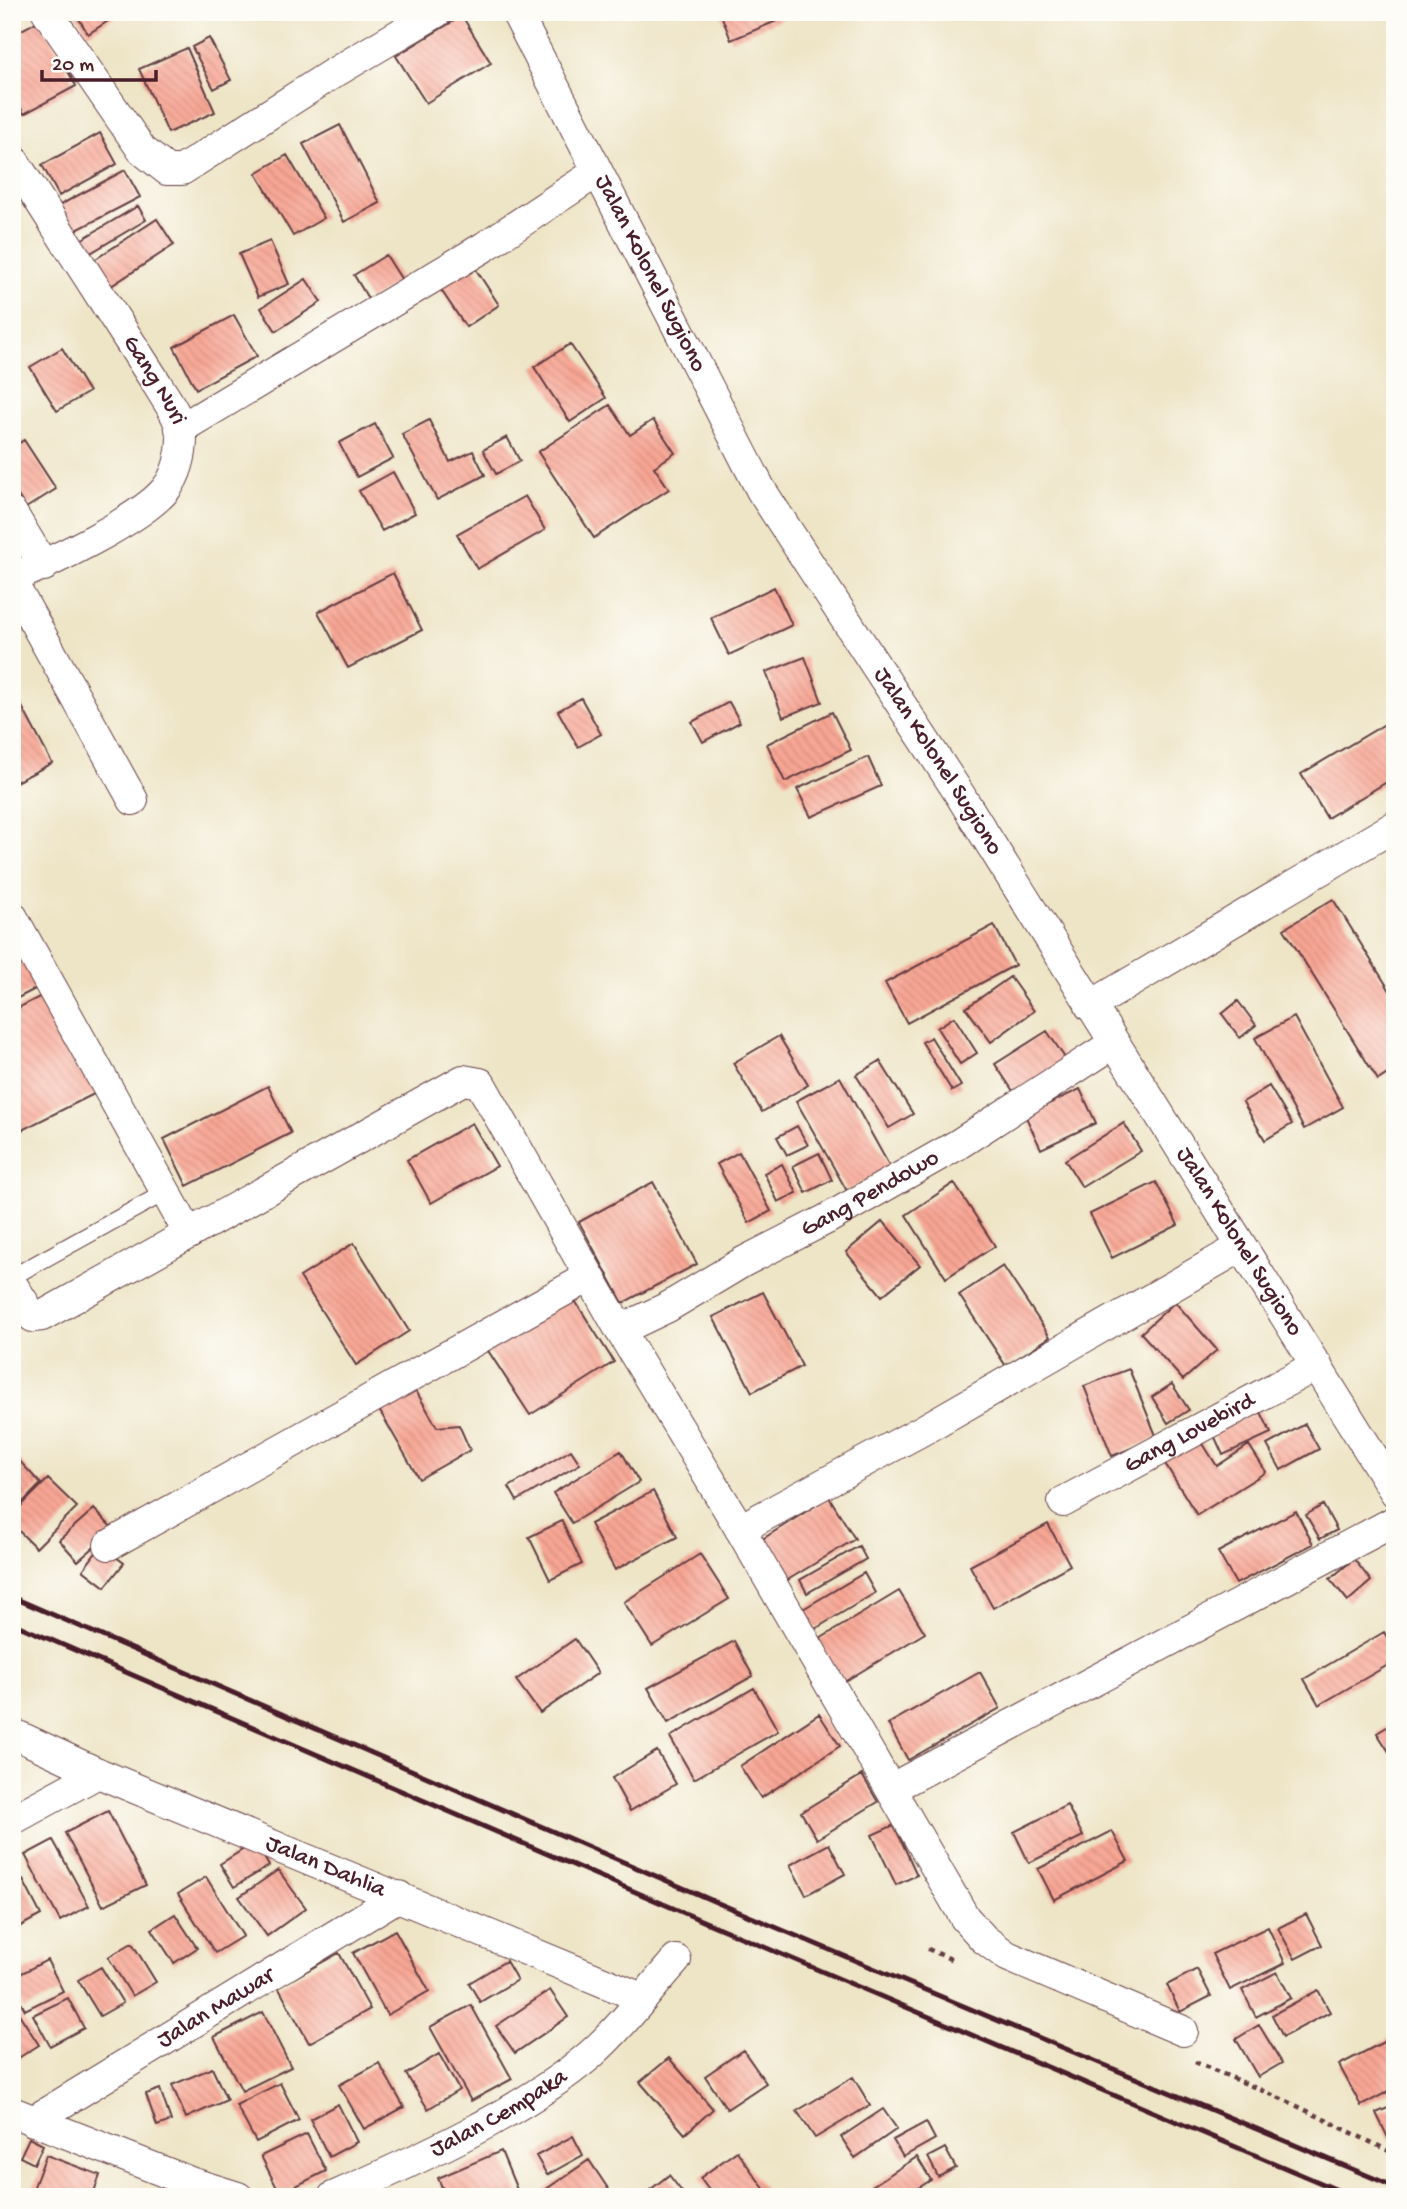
<svg xmlns="http://www.w3.org/2000/svg" width="1407" height="2209" font-family="'Gochi Hand',sans-serif">
	<style>
		.building { fill: url(#building-back-hatch) }
		.lines { fill: none; stroke-linecap: round; stroke-linejoin: round }
		.service-casing { stroke: #633d42; stroke-width: 18 }
		.minor-casing { stroke: #633d42; stroke-width: 32 }
		.path { stroke: #633d42; stroke-width: 4.5; stroke-dasharray: 5 5; stroke-linecap: butt }
		.service { stroke: #fff; stroke-width: 16 }
		.minor { stroke: #fff; stroke-width: 30 }
		.rail { stroke: #4a1f2b; stroke-width: 5 }
		.labels { text-anchor: middle; dominant-baseline: central; stroke-width: 7; stroke-linejoin: round; paint-order: stroke }
		.street-label { font-size: 24px; fill: #4a1f2b; stroke: #fdfcf7 }
	</style>
	<defs>
		<pattern id="building-back-hatch" width="6" height="6" patternUnits="userSpaceOnUse" patternTransform="scale(1.75)"><rect width="6" height="6" fill="#f8a694"/><path d="M-1 5l2 2M0 0l6 6M5-1l2 2" fill="none" stroke="#d68e80"/></pattern>
	</defs>
	<rect width="100%" height="100%" fill="#fdfcf7"/>
	<filter id="ink" filterUnits="userSpaceOnUse"><feTurbulence type="fractalNoise" baseFrequency=".0143" numOctaves="2"/><feDisplacementMap in="SourceGraphic" scale="14" xChannelSelector="R" yChannelSelector="G"/><feConvolveMatrix kernelMatrix="1 2 1 2 8 2 1 2 1" color-interpolation-filters="sRGB"/></filter>
	<filter id="wash" filterUnits="userSpaceOnUse"><feTurbulence type="fractalNoise" baseFrequency=".00686" numOctaves="4" result="noise"/><feDisplacementMap in="SourceGraphic" scale="28" xChannelSelector="R" yChannelSelector="G"/><feGaussianBlur stdDeviation="1.57" result="paint"/><feColorMatrix in="noise" values="0 0 0 0 0 0 0 0 0 0 0 0 0 0 0 0 0 1.4 0 .05"/><feComposite in="paint" operator="in"/></filter>
	<g filter="url(#wash)">
		<rect width="100%" height="100%" fill="#eee4c6"/>
		<g id="blocks">
			<path class="building" d="M75,12H122L88,34Z
				M720,12H798L731,40Z
				M462,16L491,63L426,103L396,56Z
				M40,20L76,86L24,114L12,92V35Z
				M209,38L231,80L214,89L192,47Z
				M187,48L215,112L168,133L139,69Z
				M340,125L380,203L344,222L303,144Z
				M100,133L117,164L59,196L42,165Z
				M287,155L324,218L293,236L256,173Z
				M125,170L140,197L75,231L60,205Z
				M138,206L146,220L87,255L79,241Z
				M157,219L174,245L108,288L91,262Z
				M270,241L289,284L258,297L239,254Z
				M386,255L402,280L369,300L354,275Z
				M473,265L499,305L466,327L439,287Z
				M306,279L321,302L276,331L261,308Z
				M234,315L257,356L196,389L174,347Z
				M570,344L606,398L570,422L534,367Z
				M62,348L89,392L57,411L30,367Z
				M610,405L630,435L653,420L675,453L654,467L669,489L594,538L538,452Z
				M429,420L450,462L473,451L485,475L437,500L402,434Z
				M375,424L393,458L357,477L339,443Z
				M507,437L520,461L496,474L483,450Z
				M24,440L56,489L26,508L12,487V448Z
				M393,472L415,513L382,531L359,491Z
				M525,496L545,530L477,569L457,534Z
				M393,573L422,630L348,668L318,612Z
				M774,587L792,625L729,655L711,618Z
				M805,657L822,702L783,717L766,672Z
				M12,688L52,763L12,784Z
				M581,698L601,734L578,747L558,711Z
				M729,702L740,722L703,742L692,722Z
				M832,712L851,750L785,782L767,744Z
				M1395,718V777L1327,818L1301,774Z
				M868,757L881,786L811,817L797,789Z
				M1333,899L1395,999V1069L1378,1080L1284,929Z
				M994,925L1015,965L907,1023L885,983Z
				M12,928L41,986L12,1001Z
				M1010,977L1034,1011L991,1042L966,1008Z
				M47,993L98,1092L18,1132L12,1120V1011Z
				M1238,1001L1256,1025L1240,1038L1222,1014Z
				M954,1017L977,1053L960,1064L937,1028Z
				M1294,1017L1343,1107L1304,1129L1255,1038Z
				M1047,1031L1067,1061L1015,1094L995,1064Z
				M779,1036L808,1085L762,1112L733,1063Z
				M931,1037L961,1086L952,1091L922,1042Z
				M880,1061L913,1114L889,1128L856,1075Z
				M840,1077L890,1167L847,1191L796,1101Z
				M268,1086L291,1133L187,1186L164,1139Z
				M1269,1086L1292,1124L1265,1140L1243,1102Z
				M1080,1089L1096,1123L1041,1149L1025,1115Z
				M472,1123L497,1166L431,1203L407,1160Z
				M1124,1123L1141,1151L1082,1187L1065,1160Z
				M797,1126L808,1145L787,1155L777,1137Z
				M739,1152L771,1211L749,1223L717,1164Z
				M819,1153L832,1180L806,1193L793,1166Z
				M782,1164L797,1193L778,1202L764,1173Z
				M653,1182L697,1264L623,1303L579,1222Z
				M1156,1182L1178,1225L1112,1258L1090,1214Z
				M954,1183L995,1246L946,1278L906,1215Z
				M883,1221L920,1265L882,1296L846,1252Z
				M354,1243L409,1331L356,1365L300,1277Z
				M1003,1266L1050,1337L1006,1366L959,1295Z
				M763,1292L802,1366L752,1392L713,1317Z
				M572,1296L614,1362L530,1415L487,1349Z
				M1175,1302L1217,1350L1183,1380L1141,1333Z
				M1129,1369L1157,1438L1112,1456L1084,1386Z
				M412,1384L437,1427L459,1425L470,1450L419,1479L374,1401Z
				M1172,1384L1189,1410L1168,1423L1152,1397Z
				M1260,1410L1271,1433L1223,1455L1213,1433Z
				M1305,1424L1319,1449L1281,1470L1267,1445Z
				M1195,1431L1217,1466L1249,1445L1266,1472L1197,1515L1159,1454Z
				M571,1450L580,1464L517,1501L509,1487Z
				M621,1451L639,1482L572,1523L553,1493Z
				M15,1456L41,1484L12,1513V1459Z
				M48,1479L77,1507L36,1548L12,1524V1515Z
				M653,1491L677,1537L615,1570L590,1524Z
				M829,1497L855,1539L786,1581L761,1540Z
				M1323,1505L1337,1530L1320,1539L1306,1515Z
				M94,1509L114,1530L78,1561L59,1540Z
				M1296,1511L1313,1544L1236,1584L1218,1552Z
				M562,1521L582,1564L550,1580L529,1537Z
				M1048,1524L1070,1565L993,1608L970,1566Z
				M101,1546L124,1563L105,1587L83,1570Z
				M859,1546L866,1559L807,1593L800,1580Z
				M700,1554L729,1599L652,1646L624,1602Z
				M1354,1559L1371,1581L1348,1601L1330,1579Z
				M864,1573L875,1593L815,1629L803,1609Z
				M899,1591L925,1633L844,1682L818,1640Z
				M1384,1632L1395,1650V1661L1319,1705L1304,1679Z
				M575,1639L598,1673L540,1713L516,1680Z
				M734,1641L753,1676L668,1723L648,1688Z
				M980,1672L1000,1708L908,1760L888,1724Z
				M754,1688L778,1731L694,1779L670,1737Z
				M819,1714L840,1746L761,1798L740,1766Z
				M1395,1722V1761L1377,1733Z
				M657,1751L676,1784L630,1811L612,1778Z
				M862,1775L878,1802L817,1839L801,1812Z
				M1067,1805L1083,1836L1029,1863L1014,1832Z
				M108,1811L146,1885L103,1906L65,1833Z
				M894,1825L917,1875L896,1885L872,1835Z
				M1112,1831L1128,1861L1054,1900L1038,1869Z
				M53,1840L89,1906L60,1921L25,1855Z
				M255,1842L269,1866L234,1887L220,1864Z
				M829,1844L845,1874L806,1895L790,1865Z
				M278,1870L306,1908L267,1936L239,1897Z
				M206,1877L243,1936L215,1953L178,1894Z
				M23,1880L41,1915L13,1930L12,1886Z
				M175,1914L197,1948L174,1963L152,1929Z
				M1306,1914L1322,1945L1295,1959L1278,1928Z
				M1268,1927L1285,1963L1230,1990L1212,1954Z
				M395,1930L429,1991L387,2015L353,1953Z
				M132,1943L156,1982L132,1996L108,1957Z
				M339,1953L370,2009L309,2043L278,1987Z
				M47,1960L63,1991L25,2010L12,1986V1978Z
				M506,1961L517,1980L480,2002L469,1983Z
				M101,1967L123,2003L100,2016L78,1980Z
				M1197,1969L1211,1996L1180,2012L1167,1985Z
				M1277,1972L1291,1998L1256,2017L1242,1990Z
				M550,1990L568,2017L515,2053L496,2026Z
				M1318,1990L1330,2012L1283,2037L1272,2015Z
				M68,1998L84,2028L50,2046L33,2015Z
				M12,2003L39,2045L12,2062Z
				M471,2005L512,2079L471,2101L430,2027Z
				M263,2012L291,2067L242,2091L214,2037Z
				M1259,2025L1282,2063L1258,2077L1236,2039Z
				M1395,2036V2088L1361,2106L1339,2065Z
				M743,2050L766,2083L727,2109L705,2076Z
				M439,2054L459,2090L428,2109L406,2074Z
				M669,2058L713,2109L685,2134L640,2082Z
				M379,2063L404,2107L364,2129L339,2085Z
				M212,2068L227,2100L186,2118L172,2085Z
				M853,2077L870,2105L815,2138L797,2111Z
				M280,2083L299,2120L256,2142L236,2105Z
				M160,2089L171,2121L157,2126L146,2094Z
				M338,2104L357,2142L329,2157L310,2119Z
				M1395,2105V2152L1376,2113Z
				M883,2109L897,2129L855,2158L841,2137Z
				M926,2122L935,2139L903,2157L893,2140Z
				M307,2134L326,2171L280,2194L261,2156Z
				M573,2136L583,2155L547,2175L536,2156Z
				M29,2138L43,2145L34,2164L20,2157Z
				M945,2148L956,2168L938,2177L928,2157Z
				M501,2151L520,2197H446L438,2178Z
				M737,2151L770,2197H714L700,2178Z
				M46,2155L100,2175L92,2197H30Z
				M917,2157L931,2180L904,2197H879L872,2186Z
				M589,2160L611,2193L605,2197H546L542,2192Z
				M669,2175L686,2197H641Z"/>
		</g>
	</g>
	<g filter="url(#ink)">
		<use href="#blocks" fill-opacity="0" stroke="#633d42" stroke-width="2"/>
		<g class="lines">
			<defs>
				<path id="service" d="M12,1277L164,1193"/>
				<g id="minor">
					<path d="M47,12L142,150L167,170H182L332,74L437,12"/>
					<path id="s1" d="M516,12L761,490L955,787L1395,1492"/>
					<path id="s2" d="M12,158L157,384C167,401 181,418 182,438C182,455 177,475 166,489C142,519 50,563 12,578"/>
					<path d="M180,429L484,247L597,172"/>
					<path d="M12,513L44,566"/>
					<path d="M12,582L133,800"/>
					<path d="M12,916L189,1234"/>
					<path d="M1090,1006L1395,826"/>
					<path d="M12,1284L33,1317L42,1316L463,1080L480,1083L620,1330L740,1529L965,1918L984,1939L1007,1956L1183,2031"/>
					<path id="s3" d="M620,1330L668,1307L743,1262L827,1219L957,1145L1113,1044"/>
					<path id="s4" d="M1063,1502L1317,1365"/>
					<path d="M740,1529L923,1430L1241,1247"/>
					<path d="M109,1545L589,1277"/>
					<path id="s5" d="M12,1733L98,1773L642,1998"/>
					<path d="M892,1788L1395,1521"/>
					<path d="M12,1820L98,1773"/>
					<path d="M12,2112L190,2182L238,2197"/>
					<path id="s6" d="M33,2121L399,1896"/>
					<path id="s7" d="M333,2197C415,2161 523,2112 590,2055C622,2027 648,1991 676,1960"/>
				</g>
			</defs>
			<use href="#service" class="service-casing"/>
			<use href="#minor" class="minor-casing"/>
			<path class="path" d="M928,1949L955,1961
				M1195,2062L1289,2102L1395,2154"/>
			<use href="#service" class="service"/>
			<use href="#minor" class="minor"/>
			<path class="rail" d="M12,1597L718,1903L1395,2187
				M12,1623L703,1921L1354,2197"/>
		</g>
	</g>
	<g class="labels">
		<g class="street-label">
			<text stroke="none"><textPath href="#s1" startOffset="294">Jalan Kolonel Sugiono</textPath></text>
			<text stroke="none"><textPath href="#s2" startOffset="264">Gang Nuri</textPath></text>
			<text stroke="none"><textPath href="#s1" startOffset="861">Jalan Kolonel Sugiono</textPath></text>
			<text stroke="none"><textPath href="#s3" startOffset="285">Gang Pendowo</textPath></text>
			<text stroke="none"><textPath href="#s1" startOffset="1428">Jalan Kolonel Sugiono</textPath></text>
			<text stroke="none"><textPath href="#s4" startOffset="144">Gang Lovebird</textPath></text>
			<text stroke="none"><textPath href="#s5" startOffset="341">Jalan Dahlia</textPath></text>
			<text stroke="none"><textPath href="#s6" startOffset="215">Jalan Mawar</textPath></text>
			<text stroke="none"><textPath href="#s7" startOffset="186">Jalan Cempaka</textPath></text>
		</g>
	</g>
	<rect width="1407" height="2209" fill="none" stroke="#fdfcf7" stroke-width="42"/>
	<path d="M42 70v10h114v-10" fill="none" stroke="#4a1f2b" stroke-width="3.5"/>
	<text x="52" y="70" font-size="21" fill="#4a1f2b" stroke="#fdfcf7" stroke-width="5" paint-order="stroke">20 m</text>
</svg>
